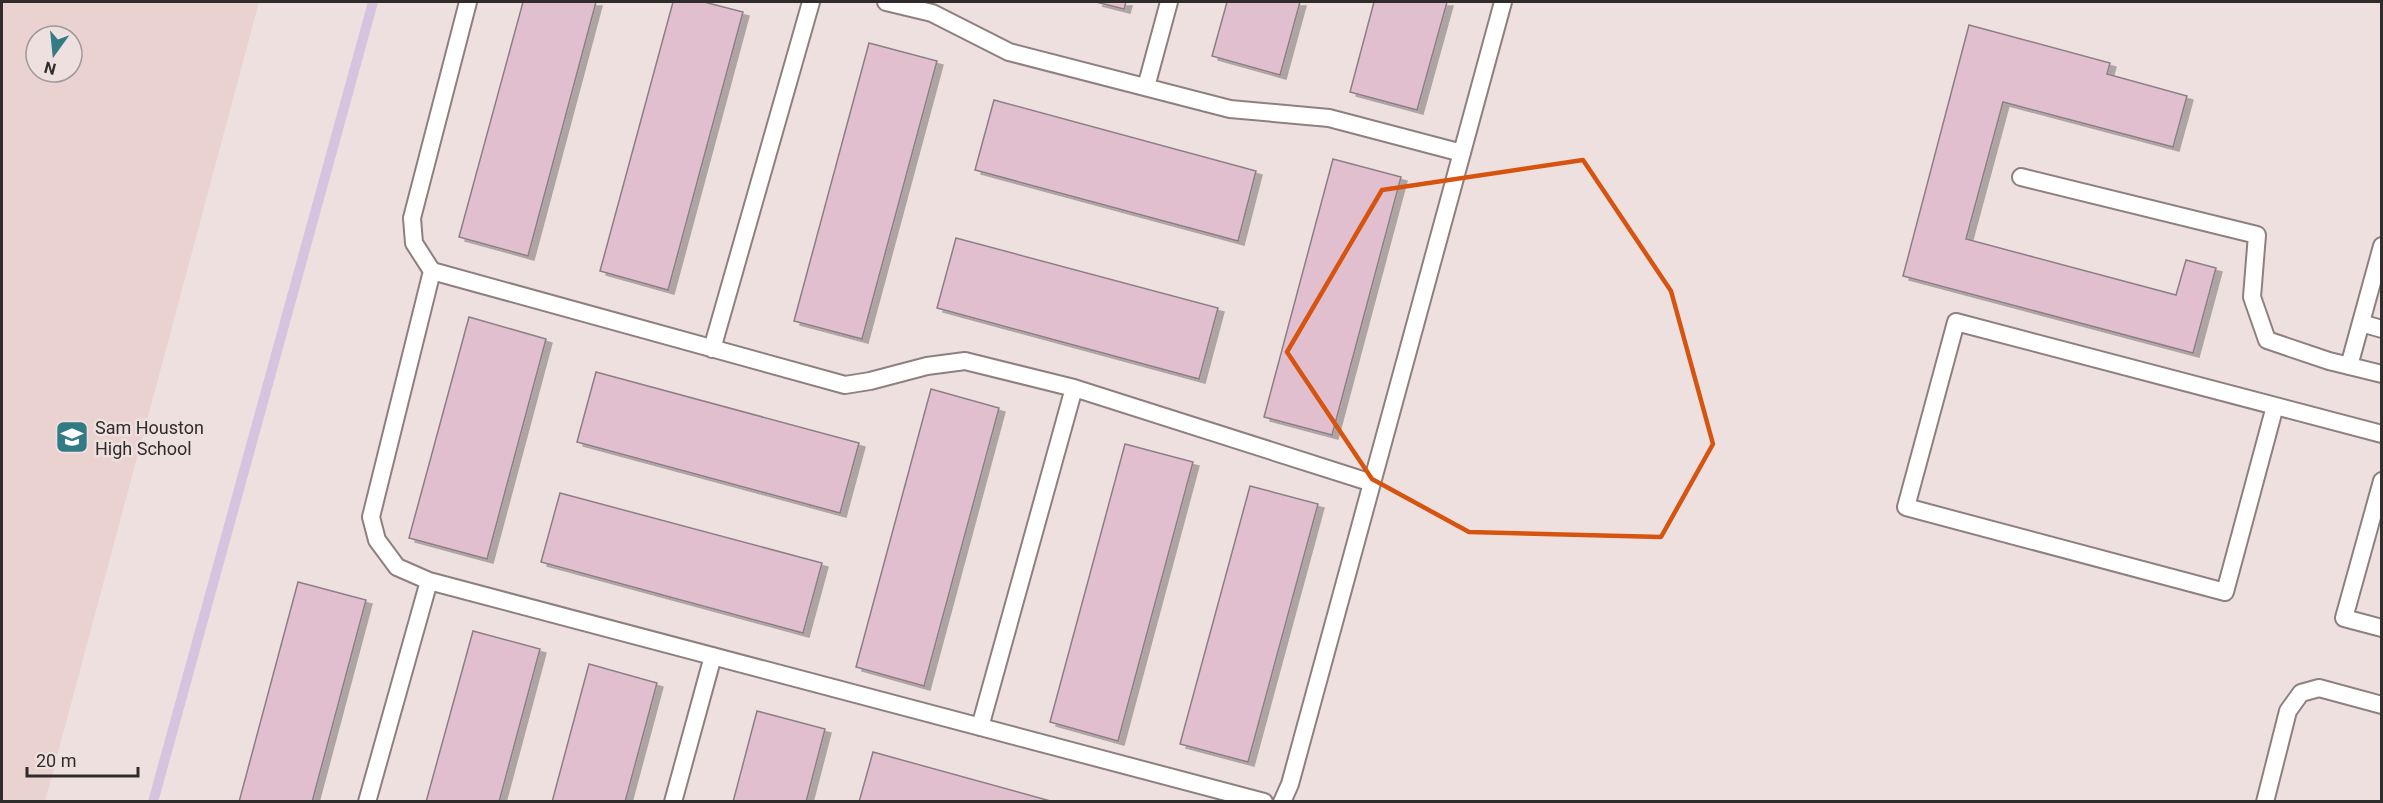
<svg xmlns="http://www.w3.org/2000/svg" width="2383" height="803" font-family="Roboto,sans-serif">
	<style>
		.built { fill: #e9d2d0; fill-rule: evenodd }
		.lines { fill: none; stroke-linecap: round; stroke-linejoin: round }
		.stream { stroke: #d5c3e0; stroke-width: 10 }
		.building { fill: #e1bfcf; stroke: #8b7f85; stroke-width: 1.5; filter: url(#shadow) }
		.service-casing { stroke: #8d807f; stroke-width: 20 }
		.service { stroke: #fff; stroke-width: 16 }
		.marked { fill: none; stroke: #d6540f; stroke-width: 4.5; stroke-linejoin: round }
		.labels { text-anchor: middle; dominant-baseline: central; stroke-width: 5; stroke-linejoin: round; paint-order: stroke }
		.poi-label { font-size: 18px; fill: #312c2c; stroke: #eee0df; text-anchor: start }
	</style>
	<defs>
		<filter id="shadow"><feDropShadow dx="6" dy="4" stdDeviation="0" flood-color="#0004"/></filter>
	</defs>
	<rect width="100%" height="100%" fill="#eee0df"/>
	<path class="built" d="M2,2H259L45,801H2ZM36,36H72V72H36Z"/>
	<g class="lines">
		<path class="stream" d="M153,802L373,2"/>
	</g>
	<path class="building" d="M523,2H596L528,256L459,237Z
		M673,2H704L743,12L668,290L600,271Z
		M1096,2H1126L1124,9Z
		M1227,2H1300L1280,75L1212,56Z
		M1374,2H1447L1417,110L1350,92Z
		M1969,25L2110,63L2107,74L2187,96L2173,147L2003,102L1966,239L2176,295L2186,260L2216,268L2193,353L1903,276Z
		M869,43L937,61L862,339L794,321Z
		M994,100L1256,171L1238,241L975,170Z
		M1333,159L1401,177L1332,435L1264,417Z
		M956,238L1218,308L1199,379L937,308Z
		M469,317L546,339L487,559L409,538Z
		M596,372L859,443L840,513L577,442Z
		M931,389L999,408L924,686L856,667Z
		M1125,444L1193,462L1118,741L1050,722Z
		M1250,486L1318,504L1248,762L1180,744Z
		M560,493L822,563L803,633L541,562Z
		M298,582L366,600L312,802H239Z
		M473,631L540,649L499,802H426Z
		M589,664L657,683L625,802H552Z
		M757,711L825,729L806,802H733Z
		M873,752L1054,802H859Z"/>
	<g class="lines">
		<defs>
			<path id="service" d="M468,2L412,218L414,243L432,271L845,385L870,381L927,366L965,361L1074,388L1372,483
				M886,2L932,13L1009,52L1230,109L1329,118L1462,153
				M1146,87L1169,2
				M2021,177L2257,235L2252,297L2267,340L2329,361L2382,374
				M432,271L371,517L377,540L397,567L429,581L1264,802
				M2361,323L2382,329
				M712,349L811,2
				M2349,366L2382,246
				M2275,406L2225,592L1906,507L1956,322L2382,434
				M2382,481L2344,618L2382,628
				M980,727L1074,388
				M367,802L429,581
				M673,802L713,656
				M1282,802L1290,784L1503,2
				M2265,802L2288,711L2301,693L2319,688L2382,705"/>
		</defs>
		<use href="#service" class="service-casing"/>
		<use href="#service" class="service"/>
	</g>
	<path class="marked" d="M1583,160L1671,291L1713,444L1661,537L1469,532L1372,479L1287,352L1382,190Z"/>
	<defs>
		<symbol id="school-square" viewBox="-11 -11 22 22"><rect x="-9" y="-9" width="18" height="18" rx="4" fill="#327a84" stroke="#eee0df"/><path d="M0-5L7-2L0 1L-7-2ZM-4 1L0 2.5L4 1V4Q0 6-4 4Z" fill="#fff"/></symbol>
	</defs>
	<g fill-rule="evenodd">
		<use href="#school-square" x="53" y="418" width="38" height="38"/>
	</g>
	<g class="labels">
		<g class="poi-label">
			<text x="95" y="427">Sam Houston<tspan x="95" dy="21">High School</tspan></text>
		</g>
	</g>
	<rect width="2383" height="803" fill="none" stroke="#312c2c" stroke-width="6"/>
	<g transform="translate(54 54) rotate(195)"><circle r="28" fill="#eee0df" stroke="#a29897" stroke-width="1.5"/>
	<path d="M0-4.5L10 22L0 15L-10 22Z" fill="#327a84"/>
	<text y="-9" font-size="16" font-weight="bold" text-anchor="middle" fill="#312c2c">N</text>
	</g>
	<path d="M27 767v9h111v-9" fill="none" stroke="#312c2c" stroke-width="3"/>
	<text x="36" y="767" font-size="18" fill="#312c2c" stroke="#eee0df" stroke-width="4.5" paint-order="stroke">20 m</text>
</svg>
